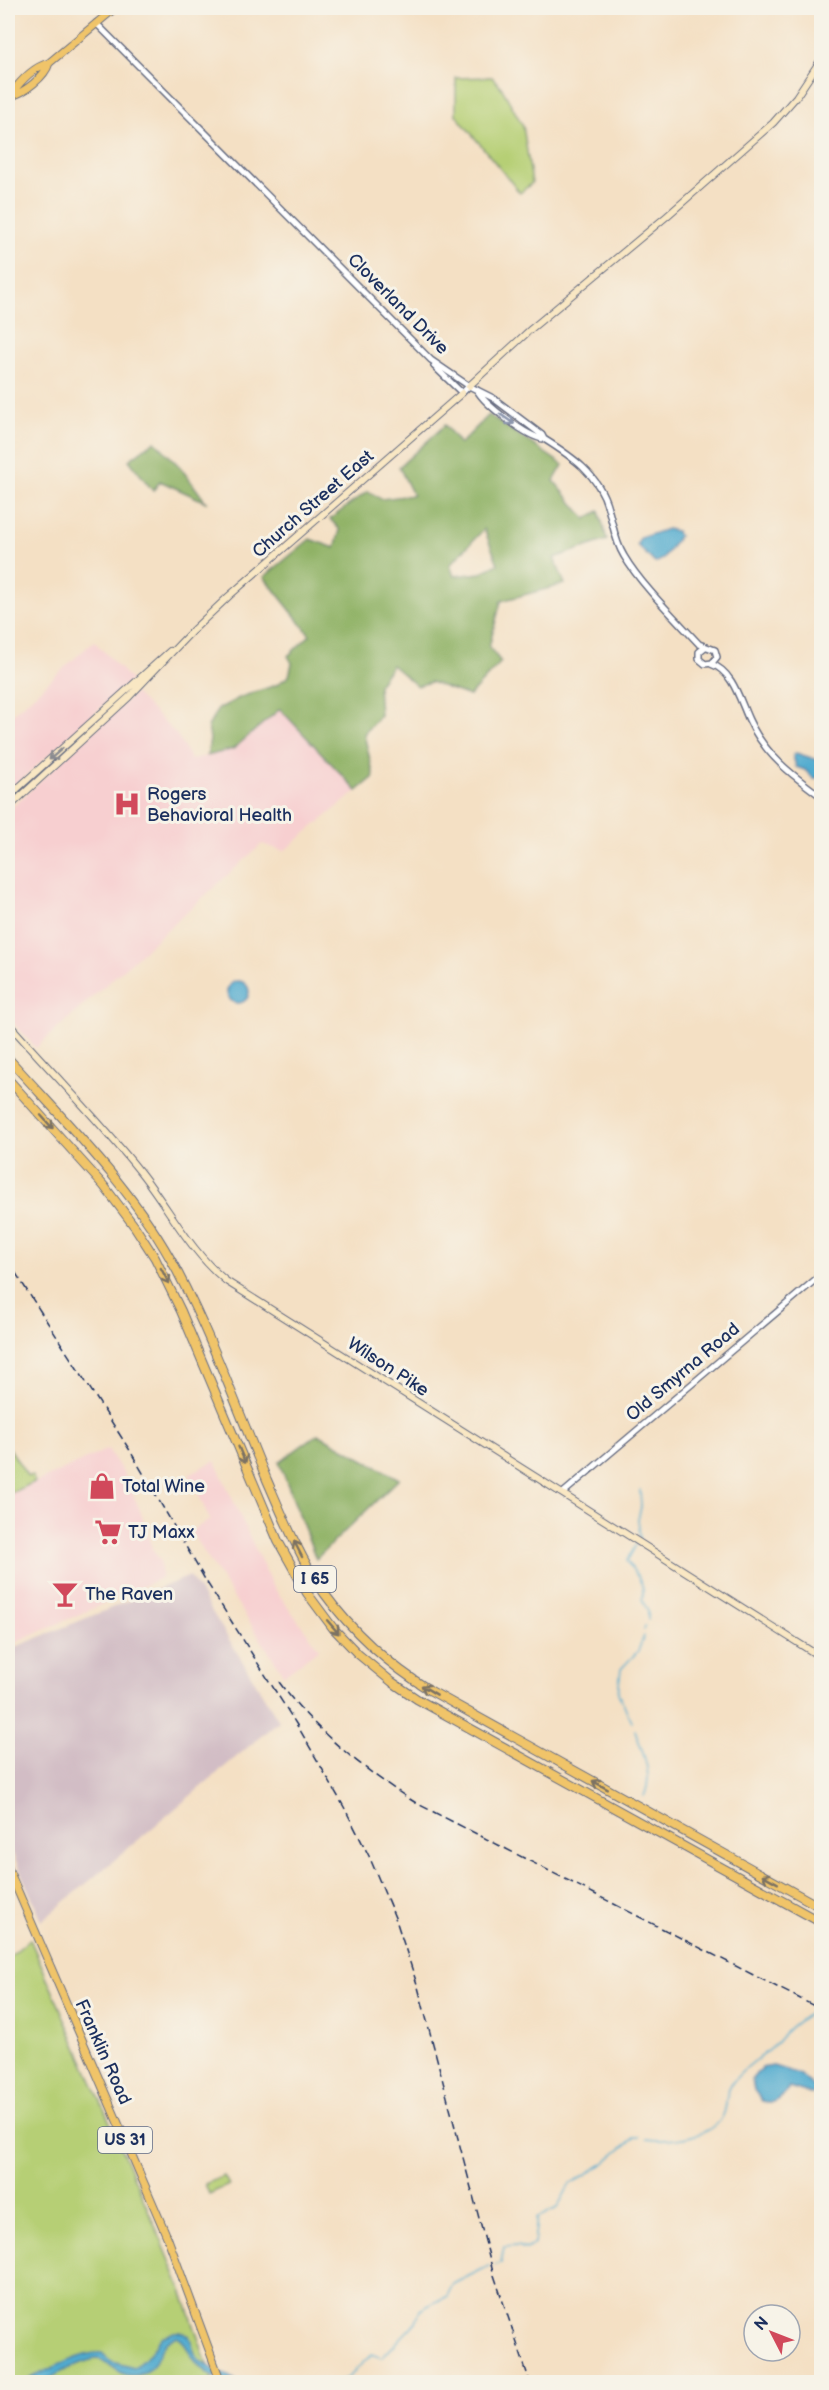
<svg xmlns="http://www.w3.org/2000/svg" width="829" height="2390" font-family="'Balsamiq Sans',sans-serif">
	<style>
		.built { fill: #f7cfd0 }
		.industrial { fill: #d2bdc5 }
		.green { fill: #b6cf74; stroke: #687f69; stroke-width: 1.5 }
		.forest { fill: #90b266; stroke: #567062; stroke-width: 1.5; fill-rule: evenodd }
		.water { fill: #51abcf; stroke: #366d96; stroke-width: 1.5 }
		.lines { fill: none; stroke-linecap: round; stroke-linejoin: round }
		.stream { stroke: #51abcf; stroke-width: 1.5 }
		.tertiary-casing { stroke: #676d82; stroke-width: 8 }
		.secondary-casing { stroke: #676d82; stroke-width: 8 }
		.primary-casing { stroke: #676d82; stroke-width: 9 }
		.motorway-casing { stroke: #676d82; stroke-width: 10 }
		.tertiary { stroke: #fff; stroke-width: 5 }
		.secondary { stroke: #f9e7c3; stroke-width: 6 }
		.primary { stroke: #f0c469; stroke-width: 7 }
		.motorway { stroke: #f0c469; stroke-width: 8 }
		.rail { stroke: #1b2f5e; stroke-width: 1.5; stroke-dasharray: 9 4.5; stroke-linecap: butt }
		.oneway { stroke: #8d97ae }
		.oneway2 { stroke: #8a8b90 }
		.oneway3 { stroke: #7b7263 }
		.labels { text-anchor: middle; dominant-baseline: central; stroke-width: 6; stroke-linejoin: round; paint-order: stroke }
		.shield { fill: #f7f3e8; stroke: #5d6a87; stroke-width: 1.5 }
		.shield-label { font-size: 16px; font-weight: bold; fill: #1b2f5e }
		.street-label { font-size: 18px; fill: #1b2f5e; stroke: #f7f3e8 }
		.poi-label { font-size: 18px; fill: #1b2f5e; stroke: #f7f3e8; text-anchor: start }
	</style>
	<rect width="100%" height="100%" fill="#f7f3e8"/>
	<filter id="ink" filterUnits="userSpaceOnUse"><feTurbulence type="fractalNoise" baseFrequency=".0167" numOctaves="2"/><feDisplacementMap in="SourceGraphic" scale="12" xChannelSelector="R" yChannelSelector="G"/><feConvolveMatrix kernelMatrix="1 2 1 2 8 2 1 2 1" color-interpolation-filters="sRGB"/></filter>
	<filter id="wash" filterUnits="userSpaceOnUse"><feTurbulence type="fractalNoise" baseFrequency=".008" numOctaves="4" result="noise"/><feDisplacementMap in="SourceGraphic" scale="24" xChannelSelector="R" yChannelSelector="G"/><feGaussianBlur stdDeviation="1.35" result="paint"/><feColorMatrix in="noise" values="0 0 0 0 0 0 0 0 0 0 0 0 0 0 0 0 0 1.4 0 .05"/><feComposite in="paint" operator="in"/></filter>
	<g filter="url(#wash)">
		<rect width="100%" height="100%" fill="#f4e0c4"/>
		<path class="built" d="M94,641L131,680L8,792V718Z
			M135,693L177,735L191,760L233,749L280,709L357,791L284,851L262,844L36,1048L8,1017V811Z
			M108,1449L124,1474L140,1510L152,1548L161,1563V1578L8,1646V1495Z
			M215,1461L272,1585L319,1649L284,1675L190,1531L210,1520L189,1474Z"/>
		<path class="industrial" d="M190,1576L279,1721L42,1921L8,1843V1650Z"/>
		<path class="green" d="M492,77L501,87L523,126L532,183L520,193L456,115V78Z
			M10,1449L28,1477L31,1475L35,1482L8,1494V1451Z
			M30,1939L163,2244L182,2290L213,2382H8V1958Z
			M224,2176L229,2185L209,2194L205,2184Z"/>
		<path class="forest" d="M489,415L563,465L554,481L586,519L599,511L607,540L554,558L565,584L501,601L489,647L501,662L469,696L431,682L417,686L392,665L378,685L380,715L364,734L374,777L357,791L280,709L233,749L207,756L210,739L208,727L218,709L241,697L276,685L289,676L292,663L288,656L310,635L264,577L310,539L335,548L340,530L330,519L368,491L381,499L413,495L399,467L445,425L460,444ZM484,529L498,564L481,573L454,576L450,565Z
			M155,441L181,468L206,502L160,481L153,491L129,460Z
			M318,1434L399,1479L316,1559L279,1462Z"/>
		<path class="water" d="M667,529L676,531L679,536L663,559L655,563L637,545L640,538Z
			M796,753L821,761V778H813L805,770L796,767L793,755Z
			M227 992a11 11 0 1 1 22 0a11 11 0 1 1-22 0Z
			M773,2066L799,2074L820,2092L812,2094L789,2087C782,2098 777,2105 762,2101L754,2090L752,2079L761,2068Z
			M174,2332C198,2330 187,2348 199,2359C208,2368 229,2377 241,2382C215,2382 202,2373 189,2352C185,2345 185,2341 177,2337C156,2342 161,2365 144,2373C121,2383 111,2360 97,2359C84,2359 62,2372 50,2378C44,2380 48,2381 42,2382C36,2384 29,2382 23,2382C41,2373 83,2351 102,2353L112,2362L134,2368L145,2359L162,2337Z"/>
		<g class="lines">
			<path class="stream" d="M640,1490L641,1507L638,1519L640,1539
				M636,1545L627,1561C635,1574 647,1584 642,1600L648,1611V1620
				M644,1630L645,1626
				M632,1722L618,1693L621,1669L638,1651L644,1636
				M635,1730C642,1752 654,1773 644,1796
				M818,2005L822,2002
				M646,2139C667,2142 716,2138 724,2113C728,2102 724,2094 732,2083C743,2068 760,2058 773,2046C779,2041 783,2034 789,2029C796,2022 806,2017 814,2009
				M495,2265L501,2263L504,2247L518,2246L526,2249L534,2244L537,2218L557,2208L570,2184L603,2164L635,2137H639
				M259,2382L270,2380H307L332,2382
				M335,2382L346,2379L372,2354L382,2358L416,2322L420,2310L447,2296L453,2284L489,2266"/>
		</g>
	</g>
	<g filter="url(#ink)">
		<g class="lines">
			<defs>
				<path id="tertiary" d="M96,23L431,360L469,386L493,398L542,435L544,439C571,456 599,474 608,508C613,524 615,542 624,556C641,585 676,619 699,644L715,650L717,657L712,663L705,664L699,659V652L705,647
					M434,366L462,393L469,386
					M477,390C484,404 528,438 544,439
					M711,664C733,671 740,701 749,720C765,755 792,775 822,797
					M563,1493L822,1274"/>
				<path id="secondary" d="M469,386L531,329L667,216L773,123L796,97L822,58
					M8,797L170,651
					M8,808L129,697L192,631L229,596L462,393
					M8,1023C52,1073 100,1121 141,1173C170,1210 190,1251 226,1281L822,1658"/>
				<path id="primary" d="M11,96C24,93 45,77 49,63L115,8
					M9,97C18,84 33,67 49,63
					M8,1868L168,2239L221,2382"/>
				<path id="motorway" d="M8,1058C68,1125 135,1190 177,1271C212,1338 238,1410 267,1480C284,1519 300,1558 324,1593C353,1633 389,1665 431,1691L822,1908
					M8,1079L104,1186L135,1227L155,1258L181,1311L278,1541L307,1593L333,1628L358,1654L392,1682L417,1699L822,1923"/>
			</defs>
			<use href="#tertiary" class="tertiary-casing"/>
			<use href="#secondary" class="secondary-casing"/>
			<use href="#primary" class="primary-casing"/>
			<use href="#motorway" class="motorway-casing"/>
			<use href="#tertiary" class="tertiary"/>
			<use href="#secondary" class="secondary"/>
			<use href="#primary" class="primary"/>
			<use href="#motorway" class="motorway"/>
			<path class="rail" d="M8,1261L129,1449L206,1581L300,1730L344,1807L369,1856L396,1920L418,1987L494,2275L530,2382
				M279,1682C316,1732 364,1770 416,1803L822,2010"/>
		</g>
		<defs><path id="oneway-shaft" d="M-6 0H5M1.5-3L5.5 0L1.5 3" fill="none" stroke-width="1.6" stroke-linecap="round" stroke-linejoin="round" transform="scale(1.5)"/></defs>
		<use class="oneway" href="#oneway-shaft" transform="translate(507 419) rotate(35)"/>
		<use class="oneway2" href="#oneway-shaft" transform="translate(56 754) rotate(139)"/>
		<g class="oneway3">
			<use href="#oneway-shaft" transform="translate(47 1122) rotate(48)"/>
			<use href="#oneway-shaft" transform="translate(165 1276) rotate(62)"/>
			<use href="#oneway-shaft" transform="translate(242 1455) rotate(67)"/>
			<use href="#oneway-shaft" transform="translate(298 1549) rotate(-117)"/>
			<use href="#oneway-shaft" transform="translate(333 1627) rotate(49)"/>
			<use href="#oneway-shaft" transform="translate(429 1690) rotate(-149)"/>
			<use href="#oneway-shaft" transform="translate(600 1785) rotate(-151)"/>
			<use href="#oneway-shaft" transform="translate(770 1879) rotate(-151)"/>
		</g>
	</g>
	<defs>
		<symbol id="hospital-bare" viewBox="-9 -9 18 18"><path d="M-5-5h3v3.5h4V-5h3V5h-3V1.5h-4V5h-3Z" fill="#d1495b" stroke="#f7f3e8" stroke-width="2.5" paint-order="stroke"/></symbol>
		<symbol id="shop-bare" viewBox="-9 -9 18 18"><path d="M-5-2.5h2.3a2.7 3.5 0 0 1 5.4 0H5L5.5 6h-11ZM-1.5-2.5h3a1.5 2.3 0 0 0-3 0Z" fill="#d1495b" stroke="#f7f3e8" stroke-width="2.5" paint-order="stroke"/></symbol>
		<symbol id="supermarket-bare" viewBox="-9 -9 18 18"><path d="M-6-5.5h2.5l.6 2H6L4.5 2H-2.5L-4.4-4H-6ZM-1.5 3.2a1.3 1.3 0 1 0 .1 0ZM3 3.2a1.3 1.3 0 1 0 .1 0Z" fill="#d1495b" stroke="#f7f3e8" stroke-width="2.5" paint-order="stroke"/></symbol>
		<symbol id="bar-bare" viewBox="-9 -9 18 18"><path d="M-6-5H6L.8 .8V4.5H3.5V6h-7V4.5H-.8V.8Z" fill="#d1495b" stroke="#f7f3e8" stroke-width="2.5" paint-order="stroke"/></symbol>
	</defs>
	<g fill-rule="evenodd">
		<use href="#hospital-bare" x="108" y="785" width="38" height="38"/>
		<use href="#shop-bare" x="83" y="1467" width="38" height="38"/>
		<use href="#supermarket-bare" x="89" y="1513" width="38" height="38"/>
		<use href="#bar-bare" x="46" y="1575" width="38" height="38"/>
	</g>
	<g class="labels">
		<g class="shield">
			<rect x="294" y="1566" width="42" height="26" rx="4.5"/>
			<rect x="98" y="2127" width="54" height="26" rx="4.5"/>
		</g>
		<g class="shield-label">
			<text x="315" y="1579">I 65</text>
			<text x="125" y="2140">US 31</text>
		</g>
		<g class="street-label">
			<text transform="translate(398 304) rotate(45)">Cloverland Drive</text>
			<text transform="translate(313 504) rotate(-41)">Church Street East</text>
			<text transform="translate(388 1367) rotate(33)">Wilson Pike</text>
			<text transform="translate(683 1372) rotate(-40)">Old Smyrna Road</text>
			<text transform="translate(103 2052) rotate(66)">Franklin Road</text>
		</g>
		<g class="poi-label">
			<text x="147" y="794">Rogers<tspan x="147" dy="21">Behavioral Health</tspan></text>
			<text x="122" y="1486">Total Wine</text>
			<text x="128" y="1532">TJ Maxx</text>
			<text x="85" y="1594">The Raven</text>
		</g>
	</g>
	<rect width="829" height="2390" fill="none" stroke="#f7f3e8" stroke-width="30"/>
	<g transform="translate(772 2333) rotate(312)"><circle r="28" fill="#f7f3e8" stroke="#9fa5b1" stroke-width="1.5"/>
	<path d="M0-4.5L10 22L0 15L-10 22Z" fill="#d1495b"/>
	<text y="-9" font-size="16" font-weight="bold" text-anchor="middle" fill="#1b2f5e">N</text>
	</g>
</svg>
